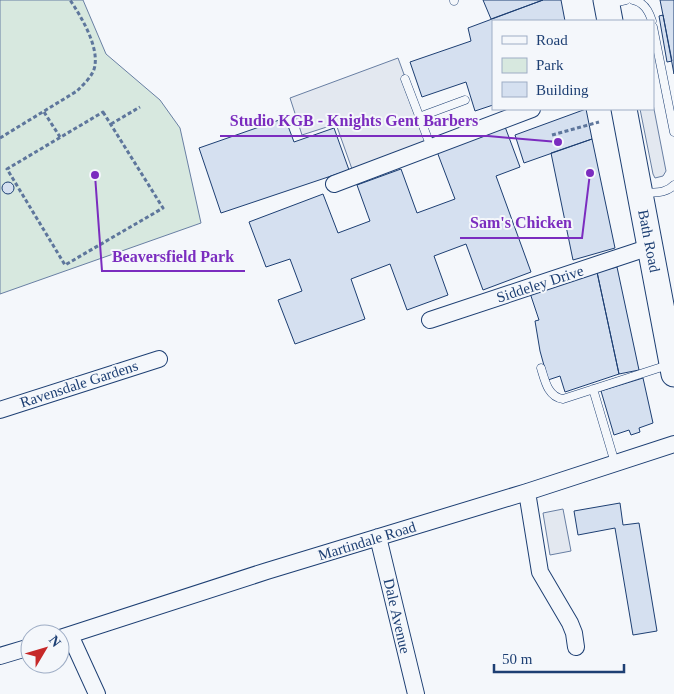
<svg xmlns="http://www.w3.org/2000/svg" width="674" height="694" font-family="Georgia,serif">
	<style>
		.green { fill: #d7e8df; stroke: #687fa3 }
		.parking { fill: #e3e8f0; stroke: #687fa3 }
		.building { fill: #d5e0f0; stroke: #1d3f73 }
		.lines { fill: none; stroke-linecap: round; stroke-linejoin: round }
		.service-casing { stroke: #1d3f73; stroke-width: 9 }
		.minor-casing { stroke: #1d3f73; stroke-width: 18 }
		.primary-casing { stroke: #1d3f73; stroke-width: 27 }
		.path { stroke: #5e769c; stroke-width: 3; stroke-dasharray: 4 2.5; stroke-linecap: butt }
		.service { stroke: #f4f7fb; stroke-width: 8 }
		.minor { stroke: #f4f7fb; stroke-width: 16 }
		.primary { stroke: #f4f7fb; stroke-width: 25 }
		.labels { text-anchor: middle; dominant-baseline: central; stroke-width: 4; stroke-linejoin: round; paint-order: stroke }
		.street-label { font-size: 15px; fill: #1d3f73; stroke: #f4f7fb }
		.leader { fill: none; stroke: #7b2cbf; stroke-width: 2 }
		.callout-dot { fill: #7b2cbf; stroke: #f4f7fb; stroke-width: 2 }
		.callout-label { font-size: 16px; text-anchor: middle; font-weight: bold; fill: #7b2cbf; stroke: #f4f7fb; stroke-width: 4; stroke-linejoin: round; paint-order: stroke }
	</style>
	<rect width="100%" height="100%" fill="#f4f7fb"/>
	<path class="green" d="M0,0H83L106,54L160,100L180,128L201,223L0,294Z"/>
	<path class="parking" d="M398,58L428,140L352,169L336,124L302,135L290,98Z
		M653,104L666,171L663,176L655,178L653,174L640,109H653Z
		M563,509L571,551L550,555L543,513Z"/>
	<path class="building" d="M483,0H543L491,19Z
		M543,0H561L565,21H493V105L475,111L466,82L422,97L410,62L471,41L468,28Z
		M660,0H674V74L663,15Z
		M663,15L672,61L667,62L659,16Z
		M586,109L592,139L524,163L515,135Z
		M285,118L294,142L334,128L349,170L221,213L199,148Z
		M504,124L520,167L496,176L531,272L483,290L466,244L434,256L448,295L407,310L390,264L351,279L365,319L295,344L278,300L302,291L290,259L266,267L249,222L323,194L338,233L370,221L357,185L401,169L417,213L455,199L436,149Z
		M592,139L615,248L573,260L551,153Z
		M2 188a6 6 0 1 1 12 0a6 6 0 1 1-12 0Z
		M617,267L639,370L619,374L597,272Z
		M597,272L619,374L565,392L560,376L548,380L540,351L535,321L539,320L530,293Z
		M643,378L653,423L639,428L640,432L631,435L629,430L614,435L601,391Z
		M620,503L623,525L639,523L657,631L633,635L615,528L578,535L574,511Z"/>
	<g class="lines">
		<defs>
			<path id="service" d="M454,0V1
				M633,0C644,2 649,11 652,21
				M609,4L626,0
				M653,27L674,132
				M405,79L431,147
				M419,117L465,100
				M643,193C654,192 666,194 674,185
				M541,368C545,381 548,397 563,399L668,365
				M593,389L615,463"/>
			<path id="minor" d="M334,184L532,109
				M430,320L650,247
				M0,410L159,359
				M527,492L540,572L570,623L574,633L576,647
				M378,537L416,694
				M70,635L97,694
				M60,638L267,571L527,492L674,444
				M0,656L30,647"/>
			<path id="primary" d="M606,0L610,21
				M624,109L674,374"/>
		</defs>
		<use href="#service" class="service-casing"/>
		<use href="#minor" class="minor-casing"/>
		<use href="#primary" class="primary-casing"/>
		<path class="path" d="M44,112L60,137
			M103,112L163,208L65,265L7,169Z
			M111,124L140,107
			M552,135L599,122
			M0,138L77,91C84,84 94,75 95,65C98,45 81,16 70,0"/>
		<use href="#service" class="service"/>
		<use href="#minor" class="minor"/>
		<use href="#primary" class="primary"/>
	</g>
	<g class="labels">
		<g class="street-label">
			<text transform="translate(649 241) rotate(79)">Bath Road</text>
			<text transform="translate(540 284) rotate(-18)">Siddeley Drive</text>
			<text transform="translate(79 384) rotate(-18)">Ravensdale Gardens</text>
			<text transform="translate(367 541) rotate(-17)">Martindale Road</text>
			<text transform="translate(397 616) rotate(77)">Dale Avenue</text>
		</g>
	</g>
	<path class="leader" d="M558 142L488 136H220M590 173L582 238H460M95 175L102 271H245"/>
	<g class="callout-dot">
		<circle cx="558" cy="142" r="5"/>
		<circle cx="590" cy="173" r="5"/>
		<circle cx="95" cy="175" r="5"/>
	</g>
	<g class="callout-label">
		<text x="354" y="126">Studio KGB - Knights Gent Barbers</text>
		<text x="521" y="228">Sam's Chicken</text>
		<text x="173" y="262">Beaversfield Park</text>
	</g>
	<rect x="492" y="20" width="162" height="90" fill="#f4f7fb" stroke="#9eadc5"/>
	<rect x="502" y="36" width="25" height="8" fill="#f4f7fb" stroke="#9eadc5"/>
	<text x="536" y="45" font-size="15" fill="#1d3f73">Road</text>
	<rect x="502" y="58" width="25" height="15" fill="#d7e8df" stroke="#9eadc5"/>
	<text x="536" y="70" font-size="15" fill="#1d3f73">Park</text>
	<rect x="502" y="82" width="25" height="15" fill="#d5e0f0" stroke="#9eadc5"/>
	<text x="536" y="95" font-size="15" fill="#1d3f73">Building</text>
	<g transform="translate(45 649) rotate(52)"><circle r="24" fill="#f4f7fb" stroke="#9eadc5"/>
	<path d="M0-4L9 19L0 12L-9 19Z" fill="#c62828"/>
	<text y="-8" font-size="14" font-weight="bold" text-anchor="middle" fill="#1d3f73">N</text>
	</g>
	<path d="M494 664v8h130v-8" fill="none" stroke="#1d3f73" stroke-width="2.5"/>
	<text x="502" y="664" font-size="15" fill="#1d3f73" stroke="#f4f7fb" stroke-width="4" paint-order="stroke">50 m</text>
</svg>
